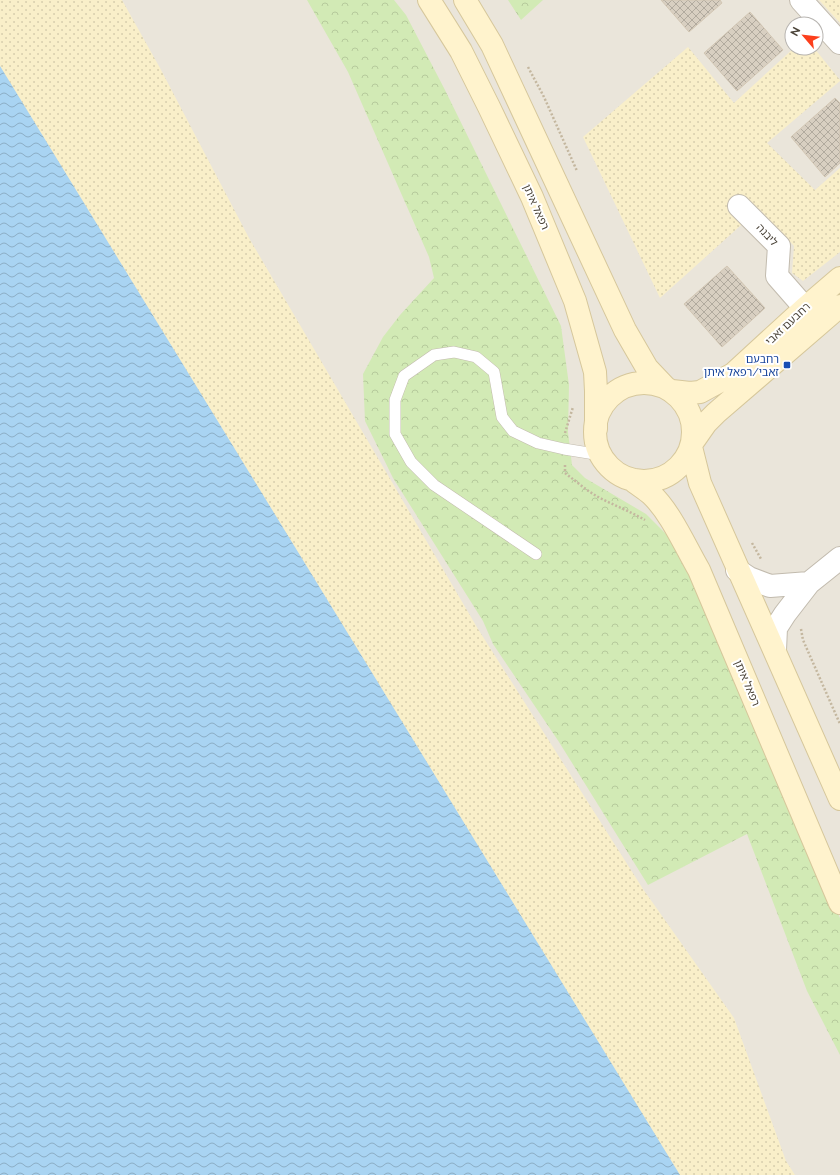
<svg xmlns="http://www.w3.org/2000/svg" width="840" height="1175" font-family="Raleway,'Noto Sans Hebrew',sans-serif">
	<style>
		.residential { fill: #eae5da; fill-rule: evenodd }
		.forest { fill: url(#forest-crowns) }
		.sand { fill: url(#sand-dots) }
		.water { fill: url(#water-waves) }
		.building { fill: url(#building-cross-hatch); stroke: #d3c7b4 }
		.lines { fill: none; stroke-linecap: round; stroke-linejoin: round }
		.lane-casing { stroke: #c2bbae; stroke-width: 12 }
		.street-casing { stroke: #c2bbae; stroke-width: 24 }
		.secondary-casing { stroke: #d6c79b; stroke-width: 24 }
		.path { stroke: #c4b79f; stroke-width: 2.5; stroke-dasharray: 2 2; stroke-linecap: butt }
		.lane { stroke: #fff; stroke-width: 11 }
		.street { stroke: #fff; stroke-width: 22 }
		.secondary { stroke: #fff3cd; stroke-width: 22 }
		.transit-dot { fill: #1a4fb4; stroke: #fff; stroke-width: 1.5 }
		.labels { text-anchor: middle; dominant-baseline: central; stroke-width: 4; stroke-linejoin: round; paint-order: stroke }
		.street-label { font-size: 11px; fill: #4b4439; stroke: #fff }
		.transit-label { font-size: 11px; fill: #164399; stroke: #fff; text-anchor: end }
	</style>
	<defs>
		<pattern id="forest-crowns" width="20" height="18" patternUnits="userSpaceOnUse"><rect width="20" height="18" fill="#d2eab5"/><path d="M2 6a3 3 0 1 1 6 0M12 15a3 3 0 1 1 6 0" fill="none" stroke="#b6ca9c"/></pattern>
		<pattern id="sand-dots" width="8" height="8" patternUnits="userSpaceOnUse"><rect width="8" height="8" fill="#f9efc9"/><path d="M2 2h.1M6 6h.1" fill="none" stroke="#d7cead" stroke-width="1.8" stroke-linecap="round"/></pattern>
		<pattern id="water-waves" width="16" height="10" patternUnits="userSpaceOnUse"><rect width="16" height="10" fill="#a9d4f2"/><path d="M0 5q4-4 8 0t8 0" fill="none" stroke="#8caec5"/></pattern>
		<pattern id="building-cross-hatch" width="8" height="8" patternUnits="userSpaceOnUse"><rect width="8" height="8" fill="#d8cfc1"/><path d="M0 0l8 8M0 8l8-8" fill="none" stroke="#b1aa9e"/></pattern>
	</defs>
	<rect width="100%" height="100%" fill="#f6f3ec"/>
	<path class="residential" d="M107,0H840V1175H773L267,291ZM792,24H816V48H792Z"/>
	<path class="forest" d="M307,0H394L406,15L445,90L561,326L569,385L568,432L572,465L585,478L646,514L677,545L840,918V1055L807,991L747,834L648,885L559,742L493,644L483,621L393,478L365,421L363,374L383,337L400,315L434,278L429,257L348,72Z
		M508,0H543L521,20Z"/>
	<path class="sand" d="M0,0H122L160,68L249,238L478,629L643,889L734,1018L786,1161L795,1175H665L0,108Z
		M819,0H840V23Z
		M688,47L734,103L794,48H814L840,80V81L767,143L815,190L840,168V252L803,281L792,273L794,246L759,209L660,298L583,137Z"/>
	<path class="water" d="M0,66L680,1175H0Z"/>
	<path class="building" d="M661,0H720L722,3L689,32Z
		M750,12L783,50L737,91L704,53Z
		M835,98L840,103V163L825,177L791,137Z
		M727,266L765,308L722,347L684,304Z"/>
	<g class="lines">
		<defs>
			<path id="lane" d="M536,554L434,485L411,462L395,434V400L404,376L434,355L454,352L476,357L494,372L502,417L513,431L538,443L564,449L601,455"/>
			<path id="street" d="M801,0L840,43
				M739,206L779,246L777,276L805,308
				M737,570L749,578L770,586L809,583
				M775,650L776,628L785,614L809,583L840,558"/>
			<path id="secondary" d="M429,0L461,51L489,107L532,197L575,301L595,372L596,391V429
				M465,0L492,45L625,330L647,368L665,387
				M595 432a49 49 0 1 1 98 0a49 49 0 1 1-98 0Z
				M672,391L690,393L700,392L733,374L805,308L840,278
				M692,443L706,423L716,413L840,306
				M691,447L700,483L840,799
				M631,479C637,484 645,489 651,494C671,513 685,546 699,570L840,903"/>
		</defs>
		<use href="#lane" class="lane-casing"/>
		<use href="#street" class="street-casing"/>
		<use href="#secondary" class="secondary-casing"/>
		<path class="path" d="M528,67L544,97L577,171
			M565,433L573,407
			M565,465V473C577,482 588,492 602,499C616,506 631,512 645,520
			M752,543L761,559
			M801,629L803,640L840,724"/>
		<use href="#lane" class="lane"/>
		<use href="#street" class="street"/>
		<use href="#secondary" class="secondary"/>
	</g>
	<rect class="transit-dot" x="783" y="361" width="8" height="8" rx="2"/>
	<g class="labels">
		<g class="street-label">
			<text transform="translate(536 207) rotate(66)">רפאל איתן</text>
			<text transform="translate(767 235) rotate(47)">ליבנה</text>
			<text transform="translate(788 324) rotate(-43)">רחבעם זאבי</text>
			<text transform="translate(747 683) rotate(67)">רפאל איתן</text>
		</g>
		<g class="transit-label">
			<text x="779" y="359">רחבעם<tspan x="779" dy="13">זאבי/רפאל איתן</tspan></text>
		</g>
	</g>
	<g transform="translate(804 36) rotate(298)"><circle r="19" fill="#ffffff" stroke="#b7b4b0"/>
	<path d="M0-3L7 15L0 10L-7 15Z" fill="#fc3f1d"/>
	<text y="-6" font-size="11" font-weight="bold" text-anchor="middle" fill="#4b4439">N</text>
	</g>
</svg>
